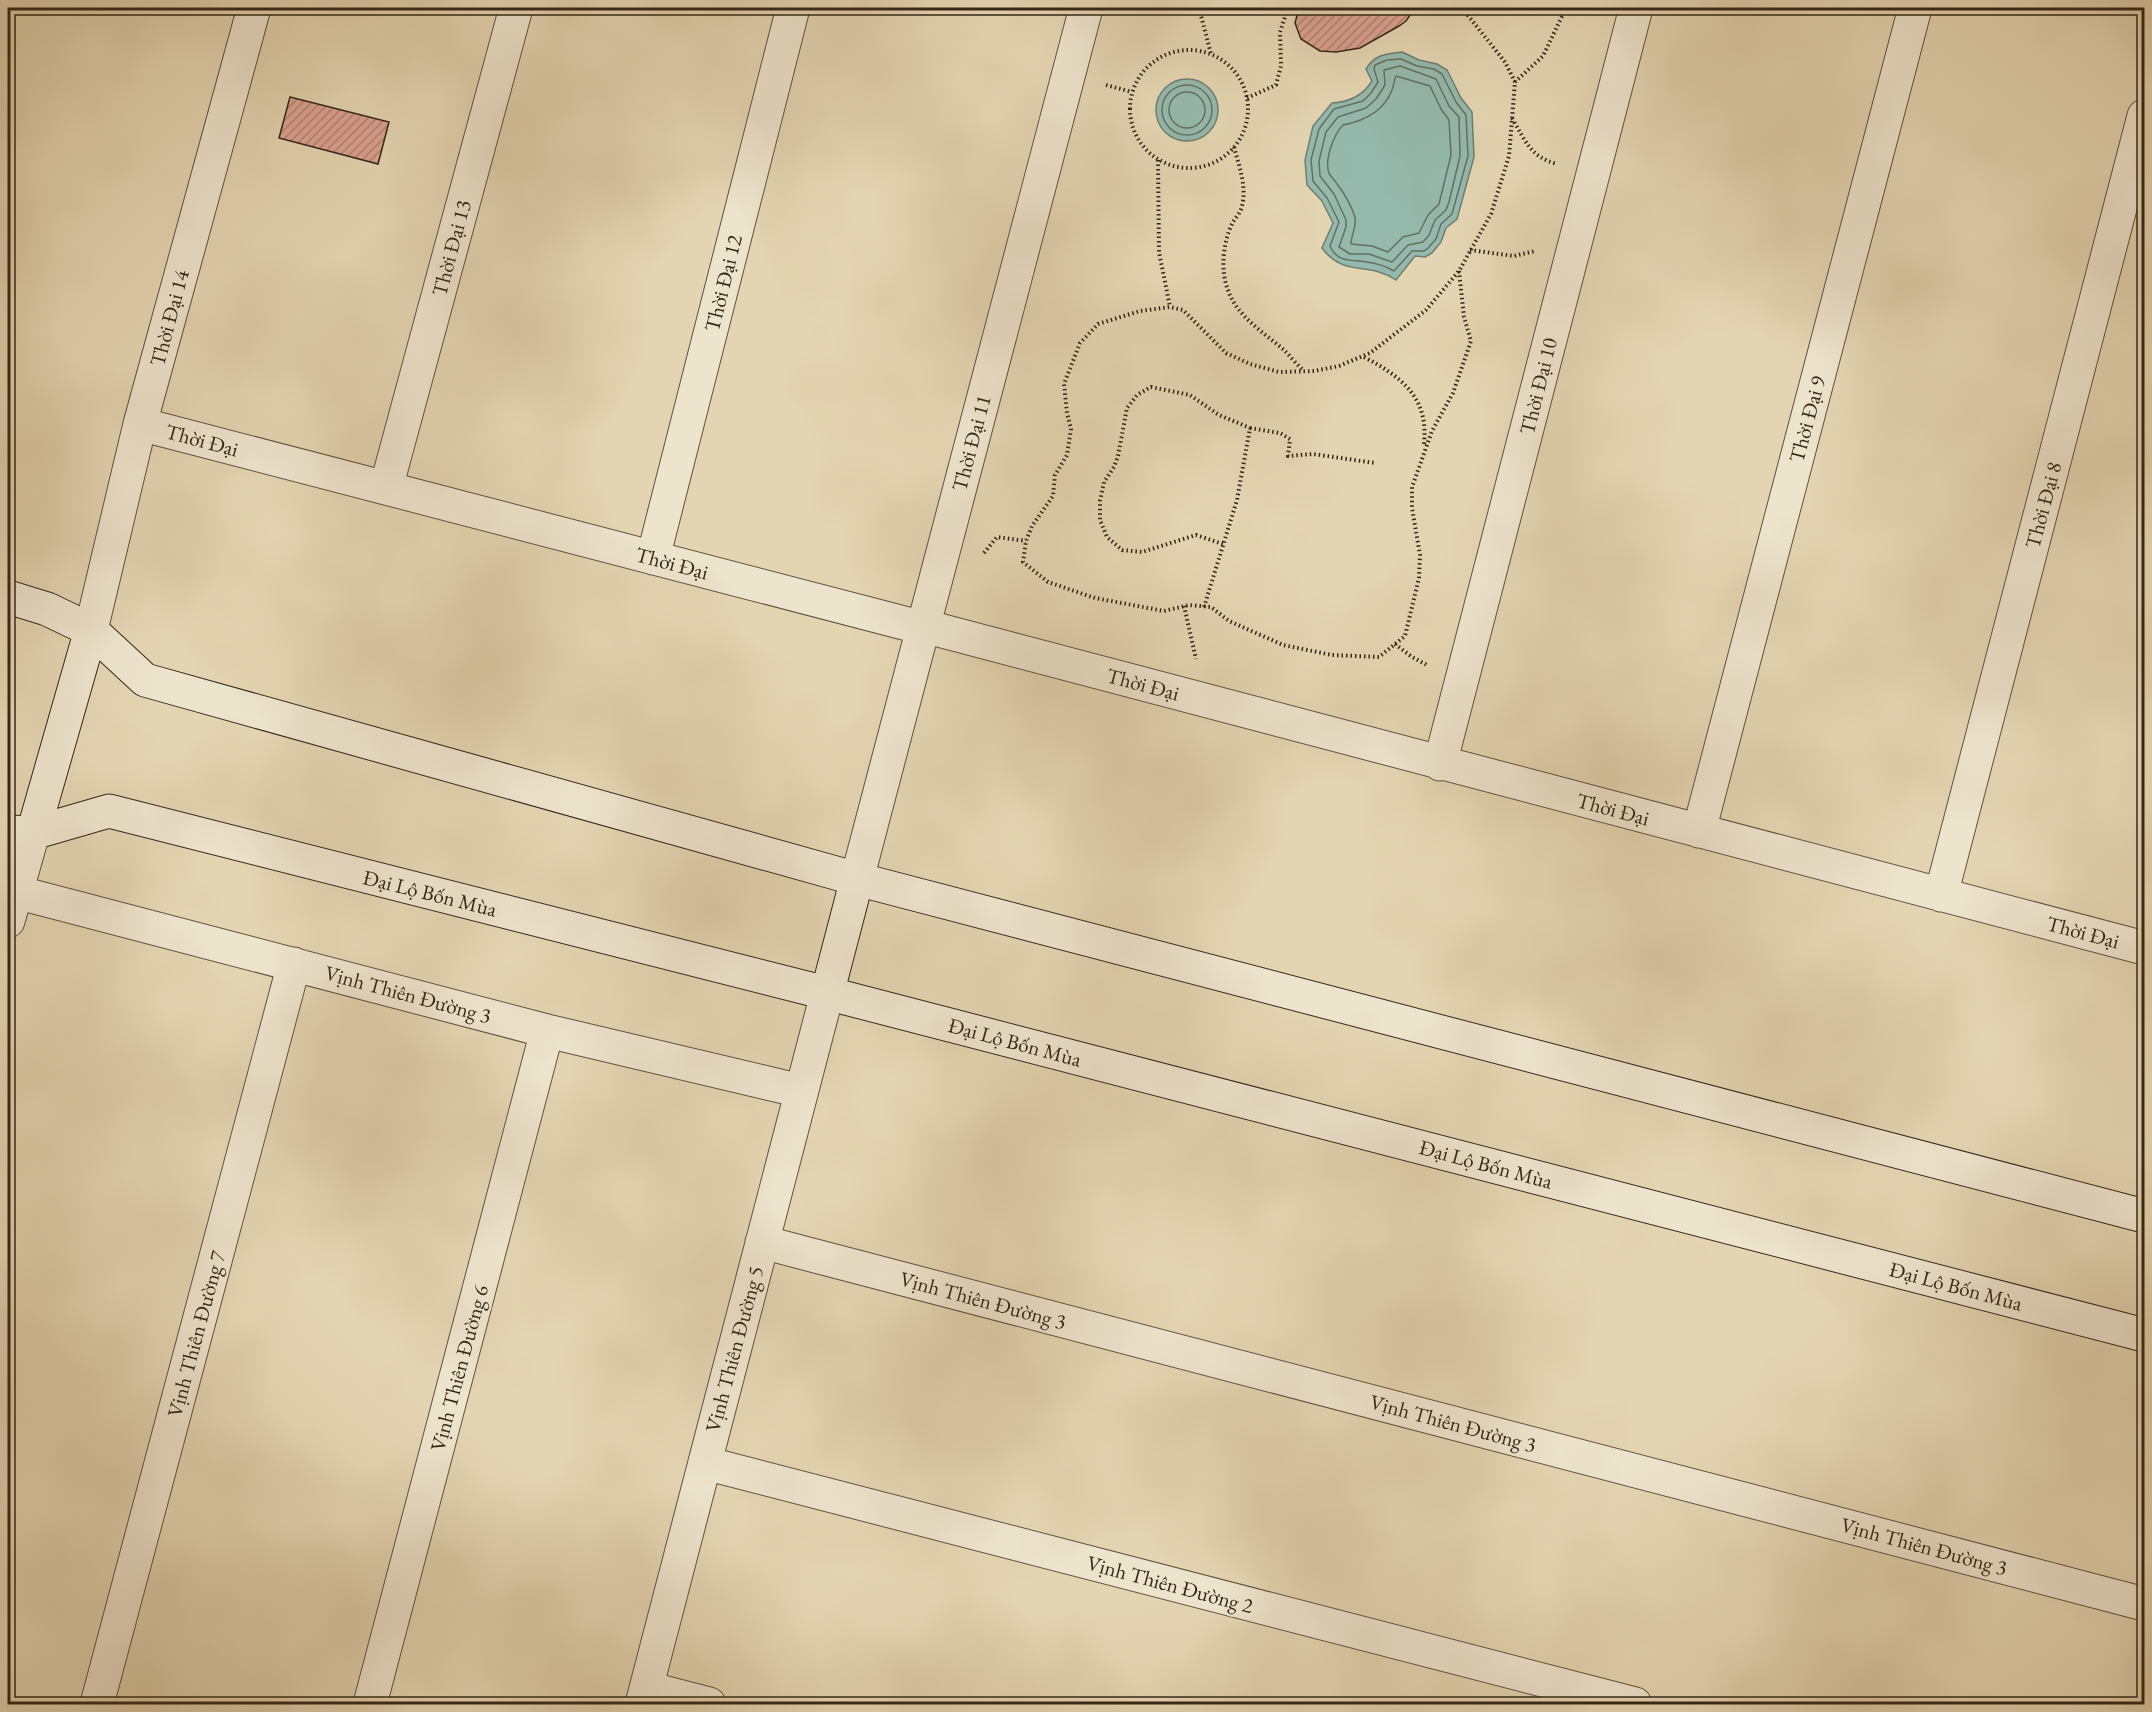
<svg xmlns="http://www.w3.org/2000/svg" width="2152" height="1712" font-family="'EB Garamond',serif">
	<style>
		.water { fill: #95b9ad; stroke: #6e7f71; stroke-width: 1.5 }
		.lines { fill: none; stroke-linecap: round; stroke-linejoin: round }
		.shore { stroke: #647062; stroke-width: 1.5 }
		.building { fill: url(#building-hatch); stroke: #342718; stroke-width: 1.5 }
		.minor-casing { stroke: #60523e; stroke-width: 35 }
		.secondary-casing { stroke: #342718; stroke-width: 35 }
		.path { stroke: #342718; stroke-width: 4; stroke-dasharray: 1.5 3; stroke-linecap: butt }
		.minor { stroke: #ede4cd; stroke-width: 33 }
		.secondary { stroke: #ede4cd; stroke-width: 33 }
		.labels { text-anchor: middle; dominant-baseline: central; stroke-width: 4.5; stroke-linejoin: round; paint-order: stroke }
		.street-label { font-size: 21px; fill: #342718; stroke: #ede4cd }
	</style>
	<defs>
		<pattern id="building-hatch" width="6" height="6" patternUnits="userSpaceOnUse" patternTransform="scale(1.5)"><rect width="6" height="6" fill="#dba291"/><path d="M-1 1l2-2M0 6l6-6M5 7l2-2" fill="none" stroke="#b28475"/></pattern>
	</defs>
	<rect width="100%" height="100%" fill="#e4d5b2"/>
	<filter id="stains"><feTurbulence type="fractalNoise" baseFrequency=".00333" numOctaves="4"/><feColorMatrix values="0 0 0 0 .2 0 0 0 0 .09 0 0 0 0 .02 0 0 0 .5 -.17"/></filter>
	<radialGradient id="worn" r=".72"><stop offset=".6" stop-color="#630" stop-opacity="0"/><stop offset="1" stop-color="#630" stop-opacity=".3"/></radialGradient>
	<path class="water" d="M1402,52L1419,60L1437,64L1447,70L1461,98L1472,112L1474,157L1457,219L1446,228L1441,242L1432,253L1425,257L1415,256L1396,280C1369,261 1344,278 1322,248L1333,223L1322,201L1307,185L1305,160L1313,126L1332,103C1350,102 1363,96 1372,81L1366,69C1375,54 1386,54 1402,52Z
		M1156 110a31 31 0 1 1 62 0a31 31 0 1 1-62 0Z"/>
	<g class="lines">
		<path class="shore" d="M1401,59L1417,66L1434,69L1442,74L1456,102L1466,115L1468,156L1452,214L1441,224L1436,239L1428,248L1424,251H1412L1394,271C1387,267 1375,263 1367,262C1352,259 1338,264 1330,246L1339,222L1327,198L1313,181L1311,160L1319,129L1334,109L1363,101L1371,93L1378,82L1374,69L1375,65L1387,60Z
			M1400,66L1436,79L1449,106L1459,117L1460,156L1449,202L1446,210L1435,220L1429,235L1423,242L1408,245L1392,262L1369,254H1350L1339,247L1346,227V220L1334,194L1320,176L1319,161L1326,132L1338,117L1366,108L1376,99L1385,85L1384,70Z
			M1396,76L1430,86L1441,109L1449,120L1451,155L1439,204L1428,215L1419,233L1403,237L1388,252L1372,246L1351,244C1351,235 1357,227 1355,217C1351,205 1344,193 1337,184C1335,180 1330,176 1329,173C1324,160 1334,134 1343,125C1364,121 1384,111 1392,90C1394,85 1394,80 1396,76Z
			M1162 110a25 25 0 1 1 50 0a25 25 0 1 1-50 0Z
			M1169 110a18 18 0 1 1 36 0a18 18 0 1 1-36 0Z"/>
	</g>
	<path class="building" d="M1299,8H1415L1406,21L1399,26L1360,48L1336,52L1320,51L1301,39L1295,23Z
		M290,97L389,122L378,164L279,138Z"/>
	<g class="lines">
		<defs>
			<path id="minor" d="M140,424L923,628L935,629L2144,948
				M386,488L516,8
				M653,558L793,8
				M91,630L140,424L254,8
				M1440,764L1636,8
				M1699,831L1915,8
				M857,879L1086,8
				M16,892L547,1031L801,1091
				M1941,895L2144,116
				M8,921L33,833
				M762,1242L2144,1604
				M705,1463L1635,1704
				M647,1688L709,1704
				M97,1704L294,964
				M370,1704L547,1031
				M642,1704L827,994"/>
			<path id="secondary" d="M8,597L47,609L91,630L145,680L857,879L2144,1216
				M8,832L33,833L109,811L834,995L2144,1335
				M33,833L91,630
				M827,994L857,879"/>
		</defs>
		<use href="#minor" class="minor-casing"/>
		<use href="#secondary" class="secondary-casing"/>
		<path class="path" d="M1199,8L1211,54
			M1462,8L1505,62L1515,82
			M1130 109a59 59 0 1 1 118 0a59 59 0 1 1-118 0Z
			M1106,85L1132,92
			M1247,98L1276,85L1281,66L1280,32L1288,8
			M1512,118C1525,140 1530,157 1557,164
			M1234,147C1239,166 1247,186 1242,206C1241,212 1236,217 1233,222C1223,241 1220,270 1228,290C1237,317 1265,333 1285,351C1291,357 1297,365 1304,371
			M1158,160L1159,252L1170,307
			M1470,250L1514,256L1535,251
			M1459,271L1464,317L1471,341L1453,393L1432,431L1412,487V508L1420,555L1419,578L1405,636L1379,657L1332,655L1283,645L1229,621L1211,607L1189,605L1164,611L1095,598L1048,582L1023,562L1026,541L1032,526L1053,496L1055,475L1067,455L1071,429L1067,413L1064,384L1080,343L1098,324L1140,311L1170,307L1183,310L1226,353L1250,364L1279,372L1314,371L1339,366L1370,353L1426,310L1459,271L1491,214L1509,156L1515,82L1543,56L1566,8
			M1364,357C1402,377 1429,398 1424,444
			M1250,428L1280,433L1290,439L1288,456L1313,454L1375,463
			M984,553L997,537L1026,541
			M1184,606L1196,659
			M1204,607L1237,500L1250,428L1219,415L1190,395L1151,387L1137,395L1127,408L1118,456L1114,467L1104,482L1100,501V520L1107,537L1122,550L1142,552L1196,535L1223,544
			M1395,644L1412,657L1427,665"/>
		<use href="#minor" class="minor"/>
		<use href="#secondary" class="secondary"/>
	</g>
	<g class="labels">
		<g class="street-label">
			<text transform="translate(451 248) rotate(-75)">Thời Đại 13</text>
			<text transform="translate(723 283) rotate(-76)">Thời Đại 12</text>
			<text transform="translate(169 318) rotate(-75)">Thời Đại 14</text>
			<text transform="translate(1538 386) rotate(-76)">Thời Đại 10</text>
			<text transform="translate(1807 419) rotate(-75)">Thời Đại 9</text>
			<text transform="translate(202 440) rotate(15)">Thời Đại</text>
			<text transform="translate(971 443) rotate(-75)">Thời Đại 11</text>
			<text transform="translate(2043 505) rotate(-75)">Thời Đại 8</text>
			<text transform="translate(672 563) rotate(15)">Thời Đại</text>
			<text transform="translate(1143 684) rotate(15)">Thời Đại</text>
			<text transform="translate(1613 809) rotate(15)">Thời Đại</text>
			<text transform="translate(430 893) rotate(14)">Đại Lộ Bốn Mùa</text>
			<text transform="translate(2083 932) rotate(15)">Thời Đại</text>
			<text transform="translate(408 994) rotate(15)">Vịnh Thiên Đường 3</text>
			<text transform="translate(1015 1042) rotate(15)">Đại Lộ Bốn Mùa</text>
			<text transform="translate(1486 1164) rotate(15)">Đại Lộ Bốn Mùa</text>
			<text transform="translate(1956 1286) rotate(15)">Đại Lộ Bốn Mùa</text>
			<text transform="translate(983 1300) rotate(15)">Vịnh Thiên Đường 3</text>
			<text transform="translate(196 1334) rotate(-75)">Vịnh Thiên Đường 7</text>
			<text transform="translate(734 1349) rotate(-75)">Vịnh Thiên Đường 5</text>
			<text transform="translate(459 1368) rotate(-75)">Vịnh Thiên Đường 6</text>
			<text transform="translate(1453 1423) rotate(15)">Vịnh Thiên Đường 3</text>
			<text transform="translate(1924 1546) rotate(15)">Vịnh Thiên Đường 3</text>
			<text transform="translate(1170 1584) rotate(15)">Vịnh Thiên Đường 2</text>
		</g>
	</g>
	<rect width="2152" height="1712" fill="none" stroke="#e4d5b2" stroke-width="30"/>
	<rect x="9" y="9" width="2134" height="1694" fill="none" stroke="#342718" stroke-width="3"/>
	<rect x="15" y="15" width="2122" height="1682" fill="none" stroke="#342718" stroke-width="1.5"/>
	<rect width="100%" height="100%" filter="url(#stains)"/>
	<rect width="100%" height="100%" fill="url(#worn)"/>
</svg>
